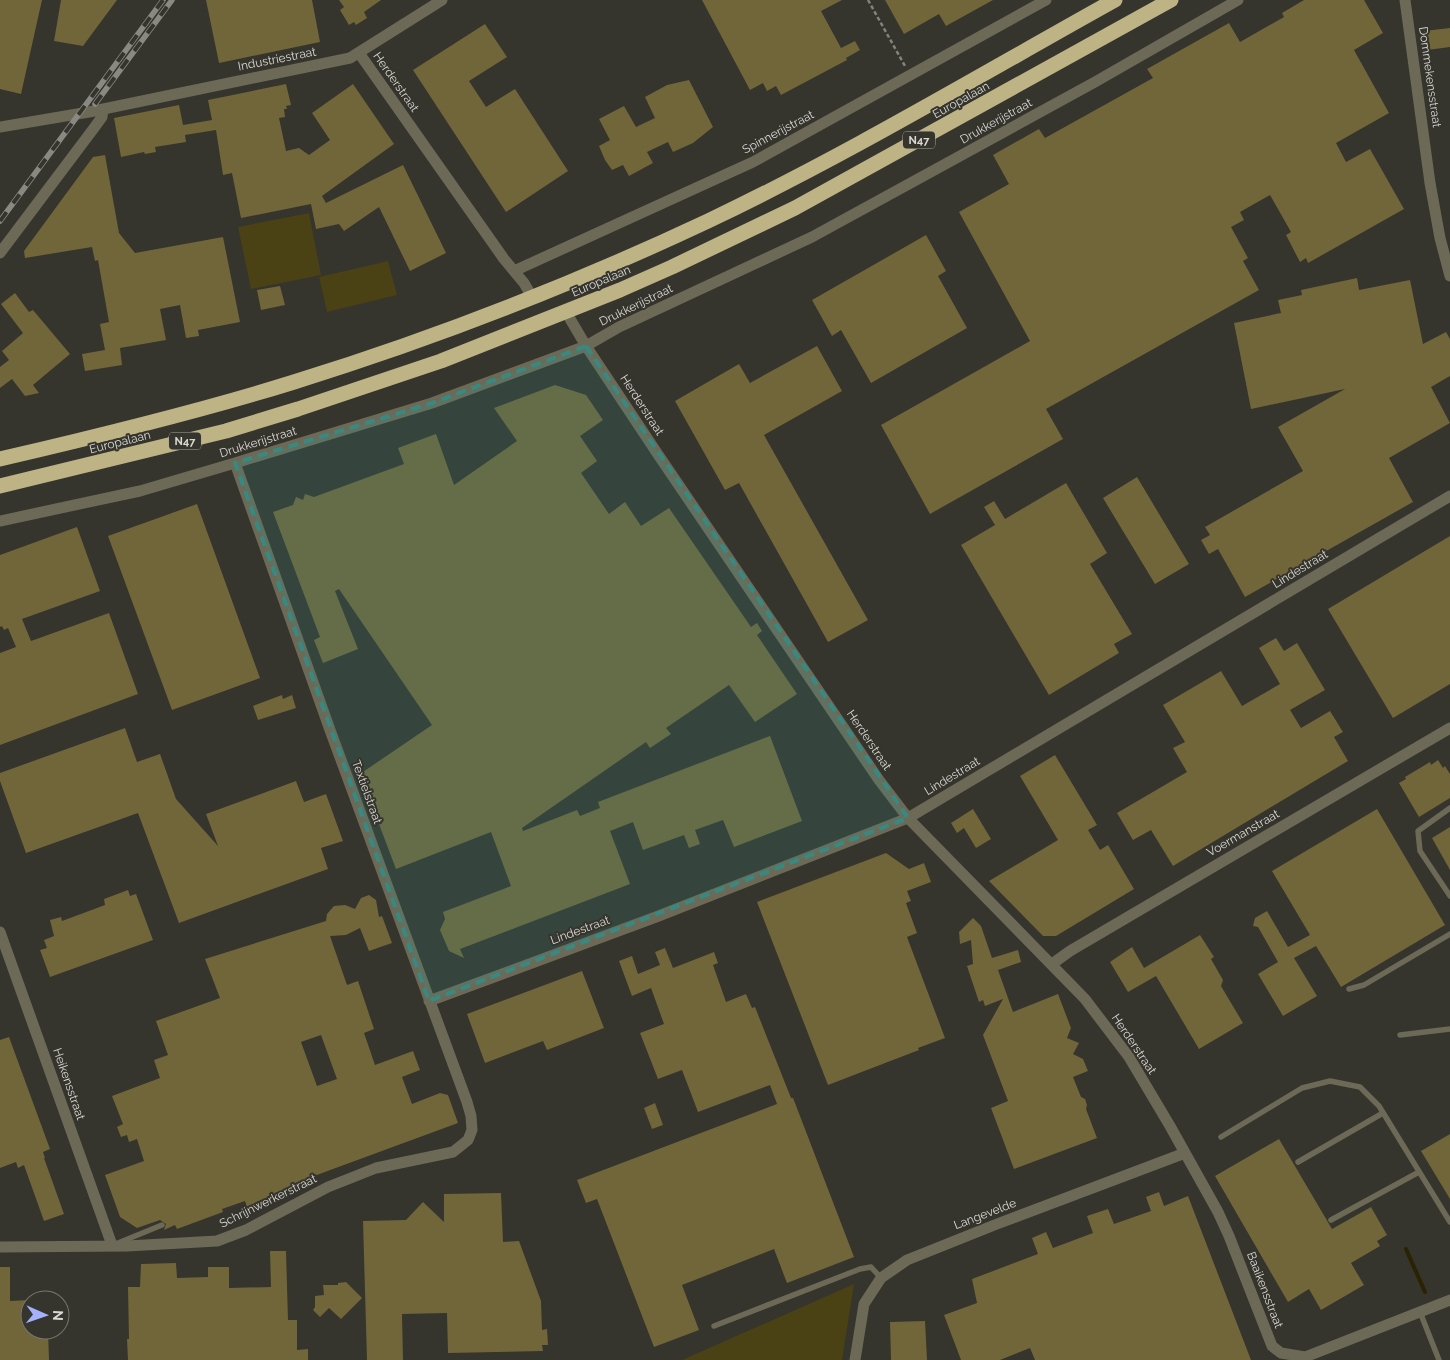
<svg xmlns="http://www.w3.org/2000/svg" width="1450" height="1360" font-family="Raleway,sans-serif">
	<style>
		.green { fill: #4a4114 }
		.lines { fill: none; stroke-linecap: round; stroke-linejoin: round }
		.stream { stroke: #2a2302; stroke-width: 4 }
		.building { fill: #70663a; fill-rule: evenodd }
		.path { stroke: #83827c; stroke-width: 2.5; stroke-dasharray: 4 2.5; stroke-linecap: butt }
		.lane { stroke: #6d6957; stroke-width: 5.5 }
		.street { stroke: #6d6957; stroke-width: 11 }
		.highway { stroke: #bdb384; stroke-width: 15 }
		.rail-casing { stroke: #898882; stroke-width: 5.5 }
		.rail { stroke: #35342d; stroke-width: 4; stroke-dasharray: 11; stroke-linecap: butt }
		.marked { fill: #378a82; fill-opacity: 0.2; stroke: #378a82; stroke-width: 4; stroke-dasharray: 10 6; stroke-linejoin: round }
		.labels { text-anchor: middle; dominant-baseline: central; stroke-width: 4; stroke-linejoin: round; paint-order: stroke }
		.shield { fill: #35342d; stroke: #a8a7a1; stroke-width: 1 }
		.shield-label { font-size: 11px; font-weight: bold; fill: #d9d8d3 }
		.street-label { font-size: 12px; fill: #d9d8d3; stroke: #35342d }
	</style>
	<rect width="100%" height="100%" fill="#35342d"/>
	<path class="green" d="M309,213L321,275L251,289L238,227Z
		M388,261L397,295L327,312L319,277Z
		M854,1284L842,1360H682Z"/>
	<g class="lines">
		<path class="stream" d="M1406,1249L1425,1292"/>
	</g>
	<path class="building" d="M0,0H42L21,94L0,89Z
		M61,0H117L83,46L54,41Z
		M206,0H312L320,42L219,63Z
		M339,0H381L364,12L367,18L356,25L354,22L349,25L340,10L344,7Z
		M702,0H842L821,11L841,48L855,41L860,50L846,58L847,60L781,95L776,86L767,91L763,83L750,90Z
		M885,0H993L946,26L939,14L904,34Z
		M1304,0H1364L1383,33L1354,50L1389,113L1336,143L1346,162L1370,149L1404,209L1308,263L1306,258L1300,262L1286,235L1291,232L1270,195L1240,212L1244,220L1231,227L1248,258L1243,261L1259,290L1046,409L1063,439L930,514L881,425L1030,341L959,212L1009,184L993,155L1039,129L1045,138L1153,78L1147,69L1229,23L1240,42L1284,17L1282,13Z
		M485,24L507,57L469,81L486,107L515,89L568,171L506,212L413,70Z
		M1450,28V47L1427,50L1424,31Z
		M689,80L713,127L693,143L673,152L668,142L647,152L653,163L629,176L623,165L612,170L605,160L599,146L610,140L599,119L624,106L636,127L655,118L645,97L667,85Z
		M286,84L291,105L286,106L287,109H284L285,117L279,118L286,151L299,148L309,155L330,140L312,113L353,84L394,144L322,196L326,203L403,165L446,253L410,271L379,207L344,231L339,224L316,229L311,204L241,218L232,173L223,175L216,130L185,135L186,142L155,147L156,152L145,154L144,152L121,157L114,118L179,105L183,125L212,120L208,100Z
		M105,155L119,233L135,253L223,237L240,322L198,330L199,336L186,338L180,305L160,309L166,340L120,348L122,365L85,371L82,354L105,350L100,324L109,322L98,260L95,261L92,247L25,258L24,251L93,157Z
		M926,235L946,271L938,276L967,328L871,383L841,330L832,336L812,300Z
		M1357,278L1359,290L1410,280L1423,344L1446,332L1450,339V376L1431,387L1450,423L1389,458L1413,502L1245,597L1218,549L1209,554L1201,540L1210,535L1205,527L1303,471L1278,427L1345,389L1251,409L1234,323L1281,313L1278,300L1302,295L1301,290Z
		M280,286L285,305L261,310L257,290Z
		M15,293L29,312L33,310L70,354L33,385L39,393L25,396L12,379L0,388V367L9,360L2,351L23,333L1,304Z
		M817,346L842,391L764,435L868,620L828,642L739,483L725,490L675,401L739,364L750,383Z
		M555,385L586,395L603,420L580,436L597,461L581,473L609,514L625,502L641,526L669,508L751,627L757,623L762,631L757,635L797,694L755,722L729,685L666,728L671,734L650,748L646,742L522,828L523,831L577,810L580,816L600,808L598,802L770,736L802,821L734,847L723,820L695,830L700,844L689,848L684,835L643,850L633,822L610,831L630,884L460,949L464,958L449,951L440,930L445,919L443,912L511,886L491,832L396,869L360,774L432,725L339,589L335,591L358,649L323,663L314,640L320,637L273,512L293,505L296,497L303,500L305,494L314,497L404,464L398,448L436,434L454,485L517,441L494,408Z
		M1137,477L1189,564L1155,584L1103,498Z
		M1066,483L1107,553L1090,564L1132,634L1114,644L1119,653L1049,695L961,545L995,525L984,507L994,501L1005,519Z
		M197,504L260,678L172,710L108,536Z
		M77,527L100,591L22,619L31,641L109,613L138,694L0,745V653L16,647L8,628L4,630L2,626L0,627V555Z
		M1450,536V684L1393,718L1328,609Z
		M1276,638L1284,651L1297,643L1325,690L1290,710L1301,728L1330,711L1343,732L1334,737L1348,761L1173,866L1151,830L1133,840L1117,813L1187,772L1173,748L1185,742L1163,705L1221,671L1242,706L1280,684L1259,648Z
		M282,695L283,699L292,695L296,708L258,720L253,706Z
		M125,728L137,762L160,754L176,799L218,846L206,814L296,781L304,802L326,794L343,841L321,848L328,869L179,923L138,813L26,853L0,781V773Z
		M1055,755L1097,825L1088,830L1100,850L1108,845L1134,889L1056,936H1043L989,881L1058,840L1020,776Z
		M1438,760L1443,768L1445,766L1450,774V798L1419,817L1399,783L1406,779L1405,777L1430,762L1431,765Z
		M973,809L991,839L976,848L964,828L957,833L951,823Z
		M1377,809L1445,925L1341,987L1316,946L1294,958L1317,996L1283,1016L1258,974L1278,962L1258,927L1253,926L1255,918L1267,911L1288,947L1310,935L1272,871Z
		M1450,827V870L1432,838Z
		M886,853L909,869L924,863L931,882L907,891L911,901L906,903L917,933L907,937L945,1038L918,1048L919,1050L828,1085L757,902Z
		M128,890L130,896L136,894L153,940L50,977L40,950L47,948L44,940L54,936L50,920L61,917L62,921L105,905L104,899Z
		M369,895L376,900L379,917L382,916L392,943L369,951L360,928L346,935L330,936L347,985L358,981L374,1029L364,1033L375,1065L413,1051L420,1070L402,1077L412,1104L440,1093L448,1095L458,1123L314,1176L316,1181L269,1199L270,1201L248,1210L245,1201L222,1209L223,1212L177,1229L175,1225L164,1230L166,1224L160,1220L137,1228L120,1217L105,1175L144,1161L137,1139L129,1142L127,1135L121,1137L117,1127L123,1124L112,1096L160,1078L154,1060L168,1055L156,1021L220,998L205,959L326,921L327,914L334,906L345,905L355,909L361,898ZM321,1035L337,1079L317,1086L301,1042Z
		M973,918L981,926L992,958L1018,950L1021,962L998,970L1013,1012L1058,994L1071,1028L1067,1038L1079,1043L1073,1054L1083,1059L1088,1071L1073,1077L1081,1097L1085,1099L1087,1105L1086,1109L1097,1138L1014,1169L991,1108L1008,1101L983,1035L1003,999L985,1006L983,1000L979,1002L967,966L973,964L971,940L960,944L959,932Z
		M1200,935L1214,957L1211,959L1223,980L1221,986L1243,1023L1199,1049L1156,976L1128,992L1110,962L1132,947L1144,968Z
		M665,948L673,968L714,952L718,963L713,965L726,1002L746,994L752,1008L755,1007L791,1098H793L795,1103L854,1257L787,1283L774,1249L682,1285L699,1330L654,1347L597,1199L586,1203L577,1180L777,1104L770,1085L698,1112L682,1070L658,1079L640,1033L664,1024L651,988L632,996L619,961L632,956L638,974L660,965L655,952Z
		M582,971L604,1028L547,1050L543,1041L485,1063L467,1014Z
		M9,1037L50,1149L43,1152L45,1158H44L64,1214L44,1221L24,1165L18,1168L16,1162L0,1168V1040Z
		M655,1103L663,1125L652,1129L644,1108Z
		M1450,1134V1199L1421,1151Z
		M1279,1139L1332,1229L1371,1207L1387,1235L1377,1241L1380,1246L1351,1263L1364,1285L1321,1310L1309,1289L1288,1302L1215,1176Z
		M1159,1192L1164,1206L1188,1196L1251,1360H1035L1030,1348L1000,1360H961L944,1315L977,1303L972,1279L1038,1254L1032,1238L1046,1232L1053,1248L1093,1233L1087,1216L1108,1209L1114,1224L1151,1211L1146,1197Z
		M501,1193L503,1242L519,1241L541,1301L542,1330L547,1329L548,1345H542L543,1351L448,1353L447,1313L402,1314L403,1360H367L363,1221L406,1220L423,1202L444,1222V1194Z
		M270,1251H286L288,1320H297V1350L308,1349V1360H128L127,1339H129L128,1287H140L141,1264L176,1263L177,1278L208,1277V1267H229V1288L271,1287Z
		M0,1267H10V1301L30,1300V1330H48L49,1360H0Z
		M346,1282L362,1298L341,1319L329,1308L320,1317L313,1310L315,1307V1296L324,1295L323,1285H338V1283Z
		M925,1321L927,1360H891L890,1322Z"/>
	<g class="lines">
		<path class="path" d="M868,0L905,66"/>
		<path class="lane" d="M1450,808L1418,831L1420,851L1450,896
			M1349,989L1364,985L1450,934
			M1400,1035L1450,1029
			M1221,1137L1302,1088L1330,1081L1360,1087L1379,1106L1450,1222
			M1298,1162L1383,1113
			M1331,1220L1419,1172
			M118,1243L162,1225
			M1420,1312L1439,1360
			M714,1326L860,1269L871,1267L881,1278"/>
		<path class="street" d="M1405,0L1430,183L1440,238L1450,276
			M359,53L504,259L524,283L532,297
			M0,127L89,112L350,58L442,0
			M0,253L94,128L102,117L103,109
			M514,271L753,162L1046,0
			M566,312L586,346L657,453L879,780L908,818L1085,999L1129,1057L1170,1126L1218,1212L1229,1236L1272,1346L1281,1353L1305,1357L1450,1300
			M0,521L140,491L235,463L432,403L586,346L619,327L812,237L1095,82L1238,0
			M0,932L112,1245
			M1052,964L1070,951L1450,728
			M429,1001L656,917L908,818L1450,496
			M0,1247L127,1246L217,1241L246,1230L328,1187L376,1168L453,1152L468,1140L472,1130L471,1116L467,1102L330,730L235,463
			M855,1360L864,1304L881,1278L907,1260L997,1224L1185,1153"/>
		<path class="highway" d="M0,459C99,436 198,412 294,382C436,338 574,284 708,221C847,155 980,75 1115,0
			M0,486L226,431L298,409L441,361L620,290L672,267L795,208L1171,0"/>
		<defs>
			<path id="rail" d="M95,104L172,0
				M0,221L163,0"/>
		</defs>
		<use href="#rail" class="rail-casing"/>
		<use href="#rail" class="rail"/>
	</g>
	<path class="marked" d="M586,346L908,818L429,1001L235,463L432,403Z"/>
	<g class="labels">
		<g class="shield">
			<rect x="903" y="131.5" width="32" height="17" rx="4"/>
			<rect x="169" y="432.5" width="32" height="17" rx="4"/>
		</g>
		<g class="shield-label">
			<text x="919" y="140">N47</text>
			<text x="185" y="441">N47</text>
		</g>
		<g class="street-label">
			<text transform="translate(277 59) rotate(-11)">Industriestraat</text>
			<text transform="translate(1430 77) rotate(82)">Dommekensstraat</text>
			<text transform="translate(396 82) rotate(55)">Herderstraat</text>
			<text transform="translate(961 100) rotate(-29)">Europalaan</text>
			<text transform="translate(996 121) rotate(-29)">Drukkerijstraat</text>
			<text transform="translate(778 132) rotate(-28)">Spinnerijstraat</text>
			<text transform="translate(601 281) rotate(-23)">Europalaan</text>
			<text transform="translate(636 305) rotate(-26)">Drukkerijstraat</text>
			<text transform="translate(642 405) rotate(57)">Herderstraat</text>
			<text transform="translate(120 442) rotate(-14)">Europalaan</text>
			<text transform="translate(258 442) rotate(-17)">Drukkerijstraat</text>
			<text transform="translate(1300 569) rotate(-31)">Lindestraat</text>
			<text transform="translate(869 740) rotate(56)">Herderstraat</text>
			<text transform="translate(952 776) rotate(-31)">Lindestraat</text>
			<text transform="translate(367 792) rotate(70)">Textielstraat</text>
			<text transform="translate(1243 833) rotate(-30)">Voermanstraat</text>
			<text transform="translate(580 930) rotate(-20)">Lindestraat</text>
			<text transform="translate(1134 1044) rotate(56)">Herderstraat</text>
			<text transform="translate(69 1084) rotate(71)">Heikensstraat</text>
			<text transform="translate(268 1201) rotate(-26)">Schrijnwerkerstraat</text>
			<text transform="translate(985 1214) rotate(-21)">Langevelde</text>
			<text transform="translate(1265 1290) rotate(69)">Baaikensstraat</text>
		</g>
	</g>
	<g transform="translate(45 1315) rotate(92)"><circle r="24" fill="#35342d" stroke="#77766f"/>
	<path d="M0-4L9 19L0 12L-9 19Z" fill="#a6b1fc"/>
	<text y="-8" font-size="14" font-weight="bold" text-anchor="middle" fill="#d9d8d3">N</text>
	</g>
</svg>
